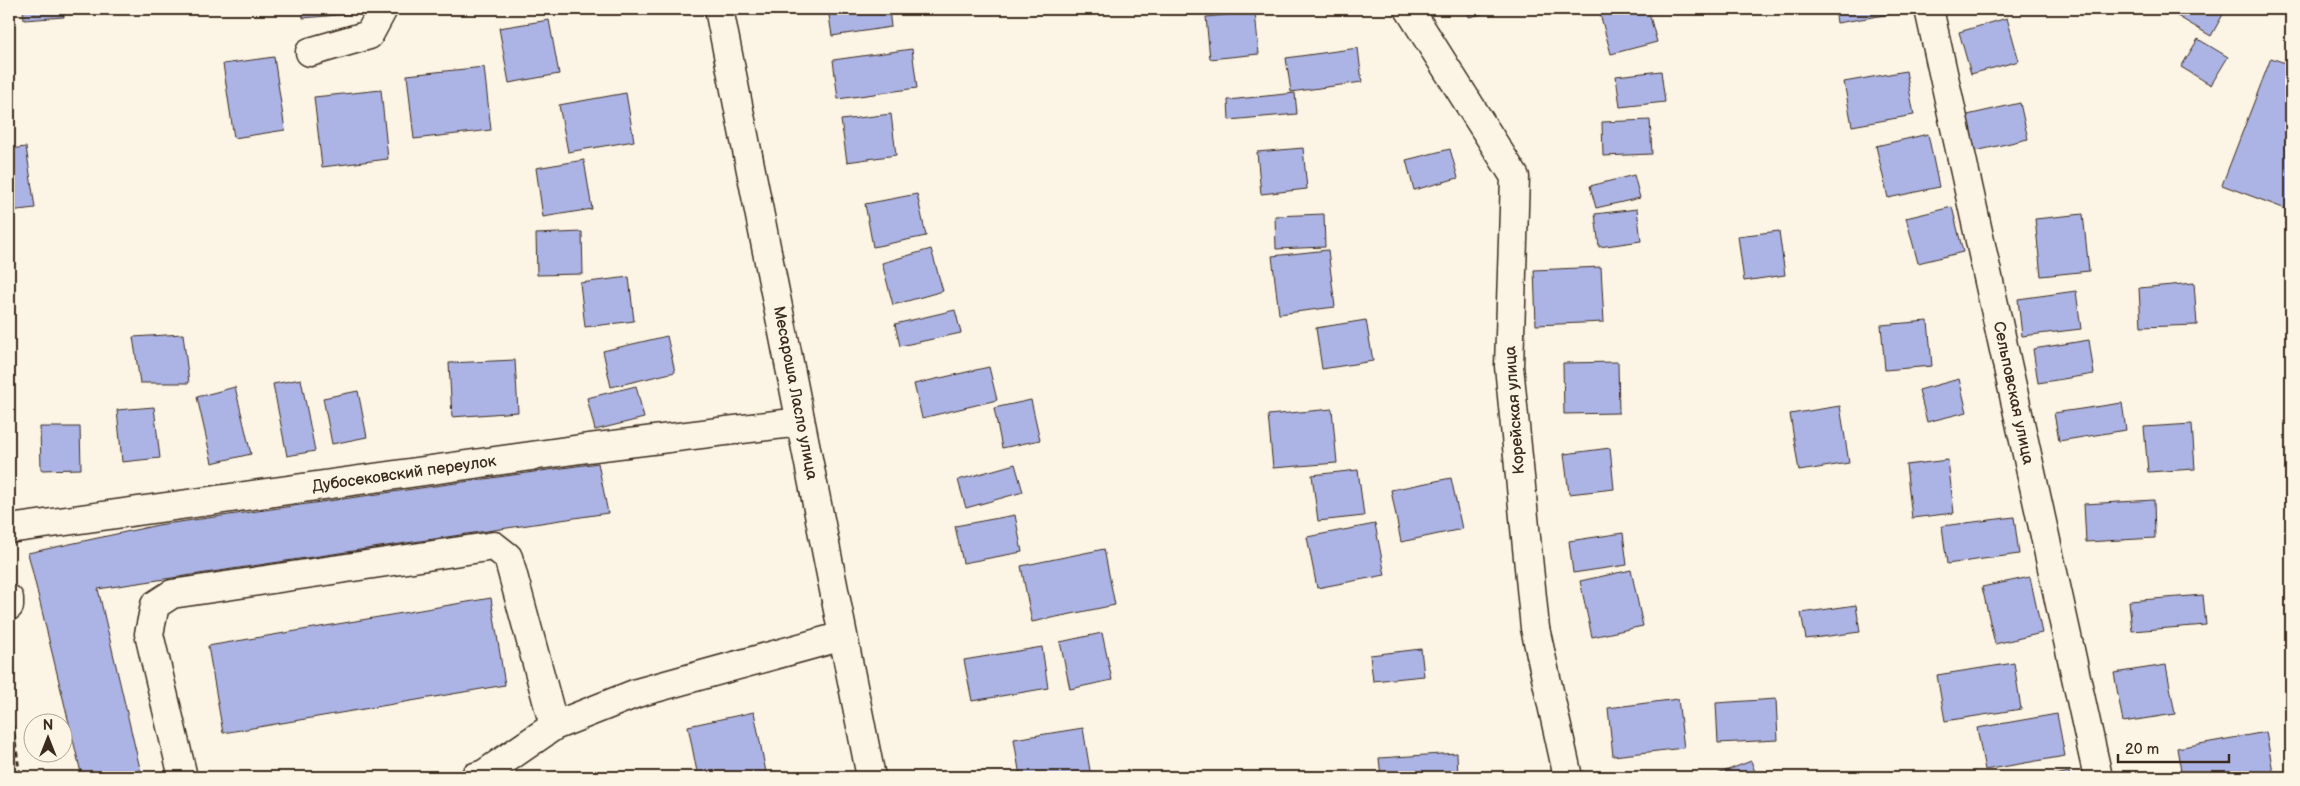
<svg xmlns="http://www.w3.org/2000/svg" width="2300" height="786" font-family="'Balsamiq Sans',sans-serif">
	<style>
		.building { fill: #acb4e5; stroke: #3b2a1e }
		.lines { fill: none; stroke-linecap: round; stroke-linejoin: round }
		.minor-casing { stroke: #3b2a1e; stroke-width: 31 }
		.path { stroke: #3b2a1e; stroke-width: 3; stroke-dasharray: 5 4; stroke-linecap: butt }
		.minor { stroke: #fcf5e5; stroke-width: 28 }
		.labels { text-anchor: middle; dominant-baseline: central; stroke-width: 5; stroke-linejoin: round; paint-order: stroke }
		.street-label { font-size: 16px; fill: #3b2a1e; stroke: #fcf5e5 }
	</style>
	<rect width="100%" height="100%" fill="#fcf5e5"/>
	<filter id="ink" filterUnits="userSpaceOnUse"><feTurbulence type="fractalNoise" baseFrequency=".02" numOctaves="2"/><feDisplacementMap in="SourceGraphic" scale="10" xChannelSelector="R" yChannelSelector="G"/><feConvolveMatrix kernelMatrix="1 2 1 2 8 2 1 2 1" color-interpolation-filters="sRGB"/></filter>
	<g filter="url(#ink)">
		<path class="building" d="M23,9H63L64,17L24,20Z
			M302,9H360L361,13L303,18Z
			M828,9H889L891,27L832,36Z
			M1467,9H1500V10L1469,17Z
			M1603,9H1648L1657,42L1611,54L1599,10Z
			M1835,9H1890L1891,14L1837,23Z
			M2175,9H2226L2211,36L2172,13Z
			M1255,12L1259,54L1210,59L1206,17Z
			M2007,18L2019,61L1971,74L1959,32Z
			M549,20L559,74L509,83L499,28Z
			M2198,39L2228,57L2211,85L2181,67Z
			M1358,48L1362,82L1291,92L1286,58Z
			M912,49L917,88L838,99L833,60Z
			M274,57L285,130L234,138L223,64Z
			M2271,58L2291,65V211L2222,185Z
			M484,67L491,130L414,139L407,75Z
			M1661,71L1665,102L1620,107L1616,76Z
			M1906,71L1914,115L1852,126L1844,82Z
			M381,90L388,159L322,167L314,97Z
			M626,93L634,141L568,152L559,105Z
			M1295,93L1297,114L1229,120L1228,100Z
			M2020,103L2028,139L1971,152L1963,116Z
			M891,114L896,155L847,162L841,120Z
			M1650,120L1652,154L1603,156L1602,122Z
			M1928,134L1939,187L1888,198L1876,146Z
			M26,147L35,208L9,211V149Z
			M1303,148L1307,189L1261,194L1257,152Z
			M1450,149L1458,178L1414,190L1406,160Z
			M584,160L592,209L543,217L536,168Z
			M1634,175L1640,198L1596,208L1590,186Z
			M917,194L926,236L873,247L865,204Z
			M1952,207L1963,252L1918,263L1906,218Z
			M1637,209L1641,241L1599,247L1595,214Z
			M1324,214L1325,247L1276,249L1275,216Z
			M2083,214L2089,271L2041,276L2035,219Z
			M1779,231L1785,275L1744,281L1738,236Z
			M582,232L583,274L537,275L536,234Z
			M931,249L943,291L893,305L882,263Z
			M1328,250L1335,307L1279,314L1272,256Z
			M1601,267L1604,322L1536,325L1534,270Z
			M629,277L634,321L585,327L580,283Z
			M2194,283L2197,325L2141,327L2139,288Z
			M2076,291L2081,329L2022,336L2018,299Z
			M955,310L961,333L900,346L895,324Z
			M1366,320L1373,361L1322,369L1316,328Z
			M1928,321L1932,366L1885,370L1881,325Z
			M183,334L189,383H140L133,337Z
			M667,336L675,372L611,387L603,351Z
			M2089,340L2094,374L2038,383L2033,349Z
			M515,360L518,412L452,417L449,363Z
			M1618,362L1619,413L1564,414L1563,363Z
			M989,367L997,400L922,418L914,384Z
			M301,379L315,451L287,456L273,384Z
			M1959,379L1967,412L1927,422L1919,390Z
			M636,386L644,418L595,430L587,398Z
			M235,387L251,454L212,463L197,397Z
			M358,391L367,437L332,444L323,398Z
			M1031,400L1040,440L1002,448L994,408Z
			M2122,403L2126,430L2059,441L2054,413Z
			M1840,406L1849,463L1799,471L1790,414Z
			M154,407L160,458L122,462L117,410Z
			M1332,409L1337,463L1273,468L1268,415Z
			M2192,424L2195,469L2148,472L2144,427Z
			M40,427H80L81,469L41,470Z
			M1610,448L1614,489L1569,494L1564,454Z
			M1948,460L1954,513L1912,518L1906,465Z
			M598,463L608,513L98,589L142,777H82L28,553L158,525Z
			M1015,464L1023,492L966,508L958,480Z
			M1358,470L1364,516L1318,521L1312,475Z
			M1451,478L1462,529L1401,542L1391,490Z
			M2154,500L2155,538L2086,542L2084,504Z
			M1015,515L1022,552L963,563L955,526Z
			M2014,517L2019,554L1947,564L1942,526Z
			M1375,524L1385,575L1317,588L1307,537Z
			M1623,533L1627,565L1573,573L1569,541Z
			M1104,549L1115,605L1032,622L1021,566Z
			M1631,570L1643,626L1592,637L1580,581Z
			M2030,577L2042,633L1995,644L1982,587Z
			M2203,595L2206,625L2132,631L2129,601Z
			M491,598L505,685L223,733L208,646Z
			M1856,605L1860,632L1806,639L1801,613Z
			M1102,633L1112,680L1070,689L1060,642Z
			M1042,647L1048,688L972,701L964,660Z
			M1421,649L1424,676L1373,681L1370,655Z
			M2014,663L2021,709L1945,721L1937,675Z
			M2166,665L2175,714L2123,722L2114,673Z
			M1678,699L1684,748L1613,756L1608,708Z
			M1776,699L1778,740L1718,743L1716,703Z
			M754,712L767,777H698L688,726Z
			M2057,714L2065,756L1985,770L1977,728Z
			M1083,728L1091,777H1020L1014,739Z
			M2266,732L2274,777H2182L2177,748Z
			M1457,753L1458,777H1381L1379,758Z
			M1751,761L1757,777H1710Z
			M2069,772L2070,777H2044Z"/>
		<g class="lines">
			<defs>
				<path id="minor" d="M719,9L871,777
					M1409,9L1515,177L1509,366L1535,628L1568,777
					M1929,9L2098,777
					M310,52L369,35L383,9
					M9,529L588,448L800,422
					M9,599V606
					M183,777L149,634L155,605L172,594L494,546L508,557L554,726
					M475,777L484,774L554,726L637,693L843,636"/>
			</defs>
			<use href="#minor" class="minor-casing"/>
			<path class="path" d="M9,698L20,777"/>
			<use href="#minor" class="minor"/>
		</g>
	</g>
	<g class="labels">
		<g class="street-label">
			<text transform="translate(795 393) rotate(79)">Месароша Ласло улица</text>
			<text transform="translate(2013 393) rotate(78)">Сельповская улица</text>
			<text transform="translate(1515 410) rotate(-94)">Корейская улица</text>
			<text transform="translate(404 474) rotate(-8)">Дубосековский переулок</text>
		</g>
	</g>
	<rect width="2300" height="786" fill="none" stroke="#fcf5e5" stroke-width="30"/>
	<rect x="15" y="15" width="2270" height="756" fill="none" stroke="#3b2a1e" stroke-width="2" filter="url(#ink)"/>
	<g transform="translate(48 738)"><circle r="24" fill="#fcf5e5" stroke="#afa495"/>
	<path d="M0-4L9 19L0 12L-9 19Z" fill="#3b2a1e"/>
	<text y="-8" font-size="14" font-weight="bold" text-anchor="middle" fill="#3b2a1e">N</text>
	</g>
	<path d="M2118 754v8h111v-8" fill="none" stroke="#3b2a1e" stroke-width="2.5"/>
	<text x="2125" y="754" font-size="15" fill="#3b2a1e" stroke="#fcf5e5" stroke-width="4" paint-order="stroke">20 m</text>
</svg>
